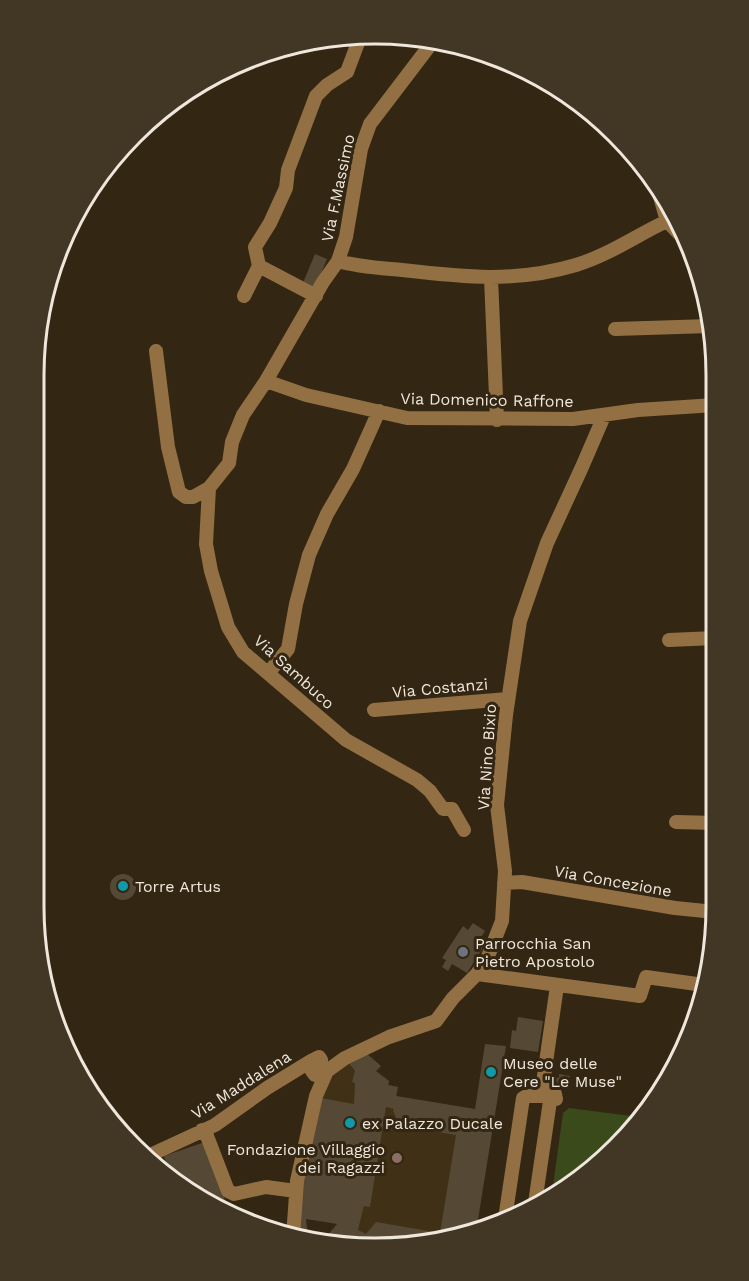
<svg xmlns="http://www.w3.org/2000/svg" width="749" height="1281" font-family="'Work Sans',sans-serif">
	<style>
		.built { fill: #3f3016 }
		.green { fill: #3a4a1b }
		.building { fill: #554834; fill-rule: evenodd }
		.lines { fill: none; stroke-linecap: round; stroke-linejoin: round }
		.minor { stroke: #937044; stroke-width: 14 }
		.culture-dot { fill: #0f9aa8; stroke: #332714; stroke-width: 2 }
		.worship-dot { fill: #6b7280; stroke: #332714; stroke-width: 2 }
		.education-dot { fill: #8d6e63; stroke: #332714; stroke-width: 2 }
		.labels { text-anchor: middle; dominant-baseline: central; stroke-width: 6; stroke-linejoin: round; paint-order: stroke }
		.street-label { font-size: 16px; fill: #efe7db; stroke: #332714 }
		.poi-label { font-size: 16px; fill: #efe7db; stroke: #332714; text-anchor: start }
		.rim { fill: none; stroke: #efe7db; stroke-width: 3 }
	</style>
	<rect width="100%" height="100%" fill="#332714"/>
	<path class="built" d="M366,1053L381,1066L376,1071L389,1081V1085L398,1087L397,1096L475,1109L472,1126L476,1232L396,1247L351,1243L358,1230L364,1206L321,1098L328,1076Z"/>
	<path class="green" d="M569,1108L639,1117L583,1177L552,1193L563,1113Z"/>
	<path class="building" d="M315,254L327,259L314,290L302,285Z
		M110 887a13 13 0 1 1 26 0a13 13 0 1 1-26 0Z
		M473,923L485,931L478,942L484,946L467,973L452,964L448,971L442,967L446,960L442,958L463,926L468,930Z
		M518,1017L543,1021L538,1052L510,1048L512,1030L516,1031Z
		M485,1044L506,1046L476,1232L396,1247L320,1240L326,1237L337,1224L306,1219L308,1238H300V1187L321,1098L354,1104L355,1083L352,1082L355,1071L348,1062L366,1053L381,1066L376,1071L389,1081L388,1085L398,1087L396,1096L475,1109ZM386,1107L394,1109L393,1111L400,1126L456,1135L440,1233L376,1222L366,1234L358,1230L364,1206L370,1207Z
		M559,1074L570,1076L568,1087L548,1083L550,1076L559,1078Z
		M205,1142L226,1203L219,1206L210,1202L205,1188L191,1193L184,1190L158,1166L166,1163L164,1156Z"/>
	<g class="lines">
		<path class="minor" d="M434,40L370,124L361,149L346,237L338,261L323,282L266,381L243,415L232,442L229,463L209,488L206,544L211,571L228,627L243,652L346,740L417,780L430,791L443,809H452L464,830
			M657,186L667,221L689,244
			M690,247L699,269
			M338,261C359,267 381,268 402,270C463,277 516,283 576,265C609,255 637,235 667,221
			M259,266L255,247L270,223L286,188L288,170L316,96L327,85L347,72L359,40
			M259,266L316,296
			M491,278L497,420
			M244,296L259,266
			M615,329L710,326
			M156,351L168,447L179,492L186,497H193L209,488
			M266,381L306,395L407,418L573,419L638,410L715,405
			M669,640L715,638
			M269,672L288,649L296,604L309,555L327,514L353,469L379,411
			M374,710L508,699
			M676,822L715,823
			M504,883L522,882L675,908L715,912
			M477,974L640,996L646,977L704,985
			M556,1099L555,1094L548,1092L543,1083L557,986
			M202,1130L207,1136L228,1191L234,1194L266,1187L296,1191
			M148,1156L215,1125L267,1088L311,1061L319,1057L321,1060L312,1071L315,1075L327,1071
			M535,1203L550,1101
			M505,1219L523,1098L527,1096H547
			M293,1237L297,1181L316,1096L327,1071L345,1058L389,1037L436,1021L453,998L477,974L487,959L502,921L505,871L497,805L506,715L520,621L547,543L582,467L604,416"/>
	</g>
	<g class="culture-dot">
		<circle cx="123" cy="886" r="6"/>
		<circle cx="491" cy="1072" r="6"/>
		<circle cx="350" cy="1123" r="6"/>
	</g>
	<circle class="worship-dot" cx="463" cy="952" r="6"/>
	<circle class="education-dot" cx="397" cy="1158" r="6"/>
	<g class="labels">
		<g class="street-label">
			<text transform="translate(338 188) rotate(-78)">Via F.Massimo</text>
			<text transform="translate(487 400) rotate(1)">Via Domenico Raffone</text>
			<text transform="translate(294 672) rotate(42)">Via Sambuco</text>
			<text transform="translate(440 688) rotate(-5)">Via Costanzi</text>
			<text transform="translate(487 757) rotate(-86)">Via Nino Bixio</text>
			<text transform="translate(613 881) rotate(10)">Via Concezione</text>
			<text transform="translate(241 1085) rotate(-32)">Via Maddalena</text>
		</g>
		<g class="poi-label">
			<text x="135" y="886">Torre Artus</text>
			<text x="475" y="943">Parrocchia San<tspan x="475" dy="18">Pietro Apostolo</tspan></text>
			<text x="503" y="1063">Museo delle<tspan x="503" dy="18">Cere "Le Muse"</tspan></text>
			<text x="362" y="1123">ex Palazzo Ducale</text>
			<text x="385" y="1149" text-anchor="end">Fondazione Villaggio<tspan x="385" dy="18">dei Ragazzi</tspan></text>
		</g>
	</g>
	<path d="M0 0H749V1281H0ZM375 44H375A331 331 0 0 1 706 375V907A331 331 0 0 1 375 1238H375A331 331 0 0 1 44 907V375A331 331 0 0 1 375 44Z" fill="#423624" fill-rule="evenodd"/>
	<path class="rim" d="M375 44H375A331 331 0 0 1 706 375V907A331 331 0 0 1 375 1238H375A331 331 0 0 1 44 907V375A331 331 0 0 1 375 44Z"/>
</svg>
